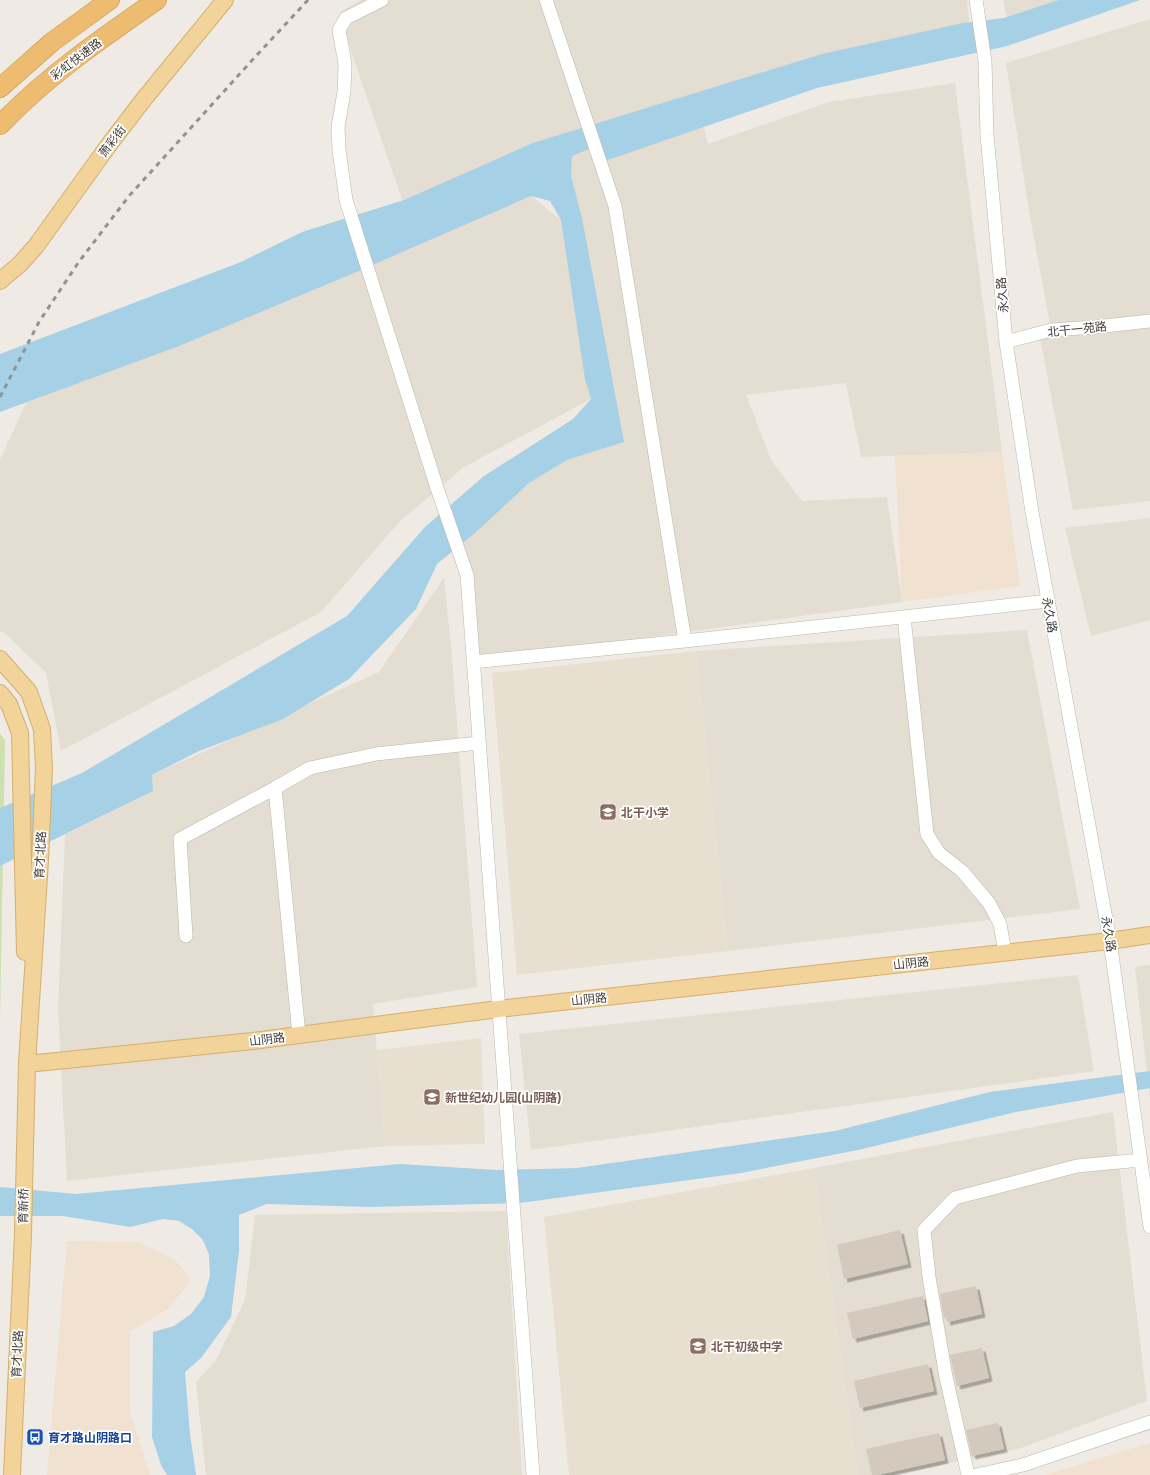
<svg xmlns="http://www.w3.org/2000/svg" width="1150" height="1475" font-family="Montserrat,'Noto Sans SC',sans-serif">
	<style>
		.residential { fill: #e3ddd2 }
		.commercial { fill: #f0e1d0 }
		.education { fill: #e7dfcf }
		.green { fill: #cde0b0 }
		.water { fill: #a6d0e6 }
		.building { fill: #d3c9bd; filter: url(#shadow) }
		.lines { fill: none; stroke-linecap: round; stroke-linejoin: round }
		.minor-casing { stroke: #bdb5aa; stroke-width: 14 }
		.major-casing { stroke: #d4af6d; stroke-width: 18 }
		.highway-casing { stroke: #ca9043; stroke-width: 20 }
		.minor { stroke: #fff; stroke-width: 13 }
		.major { stroke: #f2d49a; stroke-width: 16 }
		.highway { stroke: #edbc71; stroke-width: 19 }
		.rail { stroke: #929292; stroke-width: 3; stroke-dasharray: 5 5; stroke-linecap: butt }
		.labels { text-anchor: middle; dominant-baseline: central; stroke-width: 3.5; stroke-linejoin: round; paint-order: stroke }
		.street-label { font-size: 12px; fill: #413b34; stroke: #fff }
		.education-label { font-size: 12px; font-weight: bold; fill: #785e54; stroke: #fff; text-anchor: start }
		.transit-label { font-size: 12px; font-weight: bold; fill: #164399; stroke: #fff; text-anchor: start }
	</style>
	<defs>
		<filter id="shadow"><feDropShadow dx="3.5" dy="3.5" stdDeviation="0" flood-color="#0004"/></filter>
	</defs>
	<rect width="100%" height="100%" fill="#efebe4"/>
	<path class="residential" d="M361,0H967L970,30L698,106L708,144L829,102L955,83L1002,452L861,457L846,383L746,395L771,460L802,501L887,497L902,602L473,662L456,543L529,483L567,460L623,442L557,178L408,217L351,51L340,12Z
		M1003,0H1094L1009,29Z
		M1150,19V316L1051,330L1029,211L1006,63Z
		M531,196L561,220L591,399L464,467L400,521L321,612L61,751L46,673L5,633L0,631V460L26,403Z
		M1150,317V501L1073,510L1039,333Z
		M1150,518V620L1091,636L1065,528Z
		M444,578L451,645L477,987L373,1004L385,1146L67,1181L58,1008L65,835L153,791L152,775L379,672Z
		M1027,630L1080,909L728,951L696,651Z
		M1150,965V1099L1135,967Z
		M1078,975L1094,1071L531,1150L519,1034Z
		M1113,1112L1147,1401L1021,1448L893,1475H858L814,1168Z
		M506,1211L522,1475H206L196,1382L216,1360L245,1300L255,1215Z"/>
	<path class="commercial" d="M1002,452L1020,586L902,602L895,456Z
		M67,1241L138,1242L175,1260L191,1280L168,1309L130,1332V1412L150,1475H47Z
		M1150,1443V1475H1045Z"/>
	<path class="education" d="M696,651L728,951L517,975L492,673Z
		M481,1038L485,1144L385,1146L377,1050Z
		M814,1168L858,1475H569L544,1217Z"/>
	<path class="green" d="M0,733L5,741L0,1022Z"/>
	<path class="water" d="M1059,0H1140L1007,46L817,88L602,162L589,149L572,156L571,176L582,218L624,442L567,460L529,483L475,533L437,564L416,609L349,679L283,719L199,751L152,775L153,791L0,866V808L82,773L347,616L425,527L484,476L573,419L591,399L585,379L561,220L550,201L531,196L354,273L179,346L0,412V354L241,262L302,232L404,200L533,143L822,54L963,23L1004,18Z
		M1150,1071V1088L1016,1112L858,1150L741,1173L520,1203L370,1207L267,1204L239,1215V1251L231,1317L201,1358L185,1372L190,1434L196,1475H167L161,1465L152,1437L153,1332L174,1326L191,1314L204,1297L210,1276L209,1255L203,1240L192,1229L179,1221L163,1219L130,1227L63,1216H0V1187L76,1194L400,1164L496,1170L577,1168L835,1131L990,1092Z"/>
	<path class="building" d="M900,1230L908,1264L844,1279L837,1245Z
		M976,1286L982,1314L947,1322L946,1317L944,1318L940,1294Z
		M923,1296L928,1321L853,1339L847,1313Z
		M982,1348L989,1378L957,1386L950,1355Z
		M928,1364L934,1391L860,1408L854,1381Z
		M998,1423L1004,1449L972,1456L966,1430Z
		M939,1433L945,1460L877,1475H872L866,1449Z"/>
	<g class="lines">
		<defs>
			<path id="minor" d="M382,0L346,18L339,30L345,64L344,92L338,127L339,150L346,200L437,488L467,575L533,1475
				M546,0L615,206L685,641
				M976,0L985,61L987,135L1006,342L1032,512L1110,941L1150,1227
				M1006,342L1051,330L1095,327L1150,321
				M904,617L927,834L939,853L962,871L989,903L1000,924L1005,953
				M473,662L685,641L1048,601
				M275,788L299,1035
				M186,936L180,839L275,788L310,768L376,754L479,743
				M968,1475L946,1377L929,1277L924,1230L955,1198L1077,1166L1141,1160
				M976,1475L1023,1465L1150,1422"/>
			<path id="major" d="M0,281L20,264L36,246L111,142L144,99L225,0
				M0,659L29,692L42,729L44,768L40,861L27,1064L23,1234L12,1475
				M0,693L9,704L20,733L25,952
				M27,1064L253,1041L498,1009L1110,941L1150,935"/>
			<path id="highway" d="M0,88L52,42L110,0
				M0,125C47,76 102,38 157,0"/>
		</defs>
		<use href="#minor" class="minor-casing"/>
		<use href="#major" class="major-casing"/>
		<use href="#highway" class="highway-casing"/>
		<use href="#minor" class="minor"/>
		<use href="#major" class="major"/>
		<use href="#highway" class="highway"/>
		<path class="rail" d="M0,397L39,322L78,263L129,196L256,56L308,0"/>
	</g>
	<defs>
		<symbol id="school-square" viewBox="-11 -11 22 22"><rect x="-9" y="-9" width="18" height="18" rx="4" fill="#8d6e63" stroke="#fff"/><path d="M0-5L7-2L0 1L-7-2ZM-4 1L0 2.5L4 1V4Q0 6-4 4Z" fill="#fff"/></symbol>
		<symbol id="bus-square" viewBox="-11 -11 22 22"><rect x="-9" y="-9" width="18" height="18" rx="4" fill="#1a4fb4" stroke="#fff"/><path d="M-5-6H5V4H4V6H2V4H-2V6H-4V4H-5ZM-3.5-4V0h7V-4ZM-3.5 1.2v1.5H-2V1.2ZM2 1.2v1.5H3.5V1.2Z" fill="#fff"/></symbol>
	</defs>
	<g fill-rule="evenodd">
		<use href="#school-square" x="598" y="802" width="20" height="20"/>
		<use href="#school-square" x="422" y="1087" width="20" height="20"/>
		<use href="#school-square" x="688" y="1336" width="20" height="20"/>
		<use href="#bus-square" x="25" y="1427" width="20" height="20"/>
	</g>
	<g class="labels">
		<g class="street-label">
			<text transform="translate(76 59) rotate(-37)">彩虹快速路</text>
			<text transform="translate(112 141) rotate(-53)">萧彩街</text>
			<text transform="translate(1002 295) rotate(-95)">永久路</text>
			<text transform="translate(1077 329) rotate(-6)">北干一苑路</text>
			<text transform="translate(1050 615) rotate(80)">永久路</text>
			<text transform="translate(40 855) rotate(-87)">育才北路</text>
			<text transform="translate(1109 934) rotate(80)">永久路</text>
			<text transform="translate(911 963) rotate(-6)">山阴路</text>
			<text transform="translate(589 999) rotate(-6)">山阴路</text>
			<text transform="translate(267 1039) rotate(-7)">山阴路</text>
			<text transform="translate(23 1206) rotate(-89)">育新桥</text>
			<text transform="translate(17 1354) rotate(-87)">育才北路</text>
		</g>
		<g class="education-label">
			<text x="621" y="812">北干小学</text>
			<text x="445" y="1097">新世纪幼儿园(山阴路)</text>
			<text x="711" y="1346">北干初级中学</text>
		</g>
		<g class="transit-label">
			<text x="48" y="1437">育才路山阴路口</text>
		</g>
	</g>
</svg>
